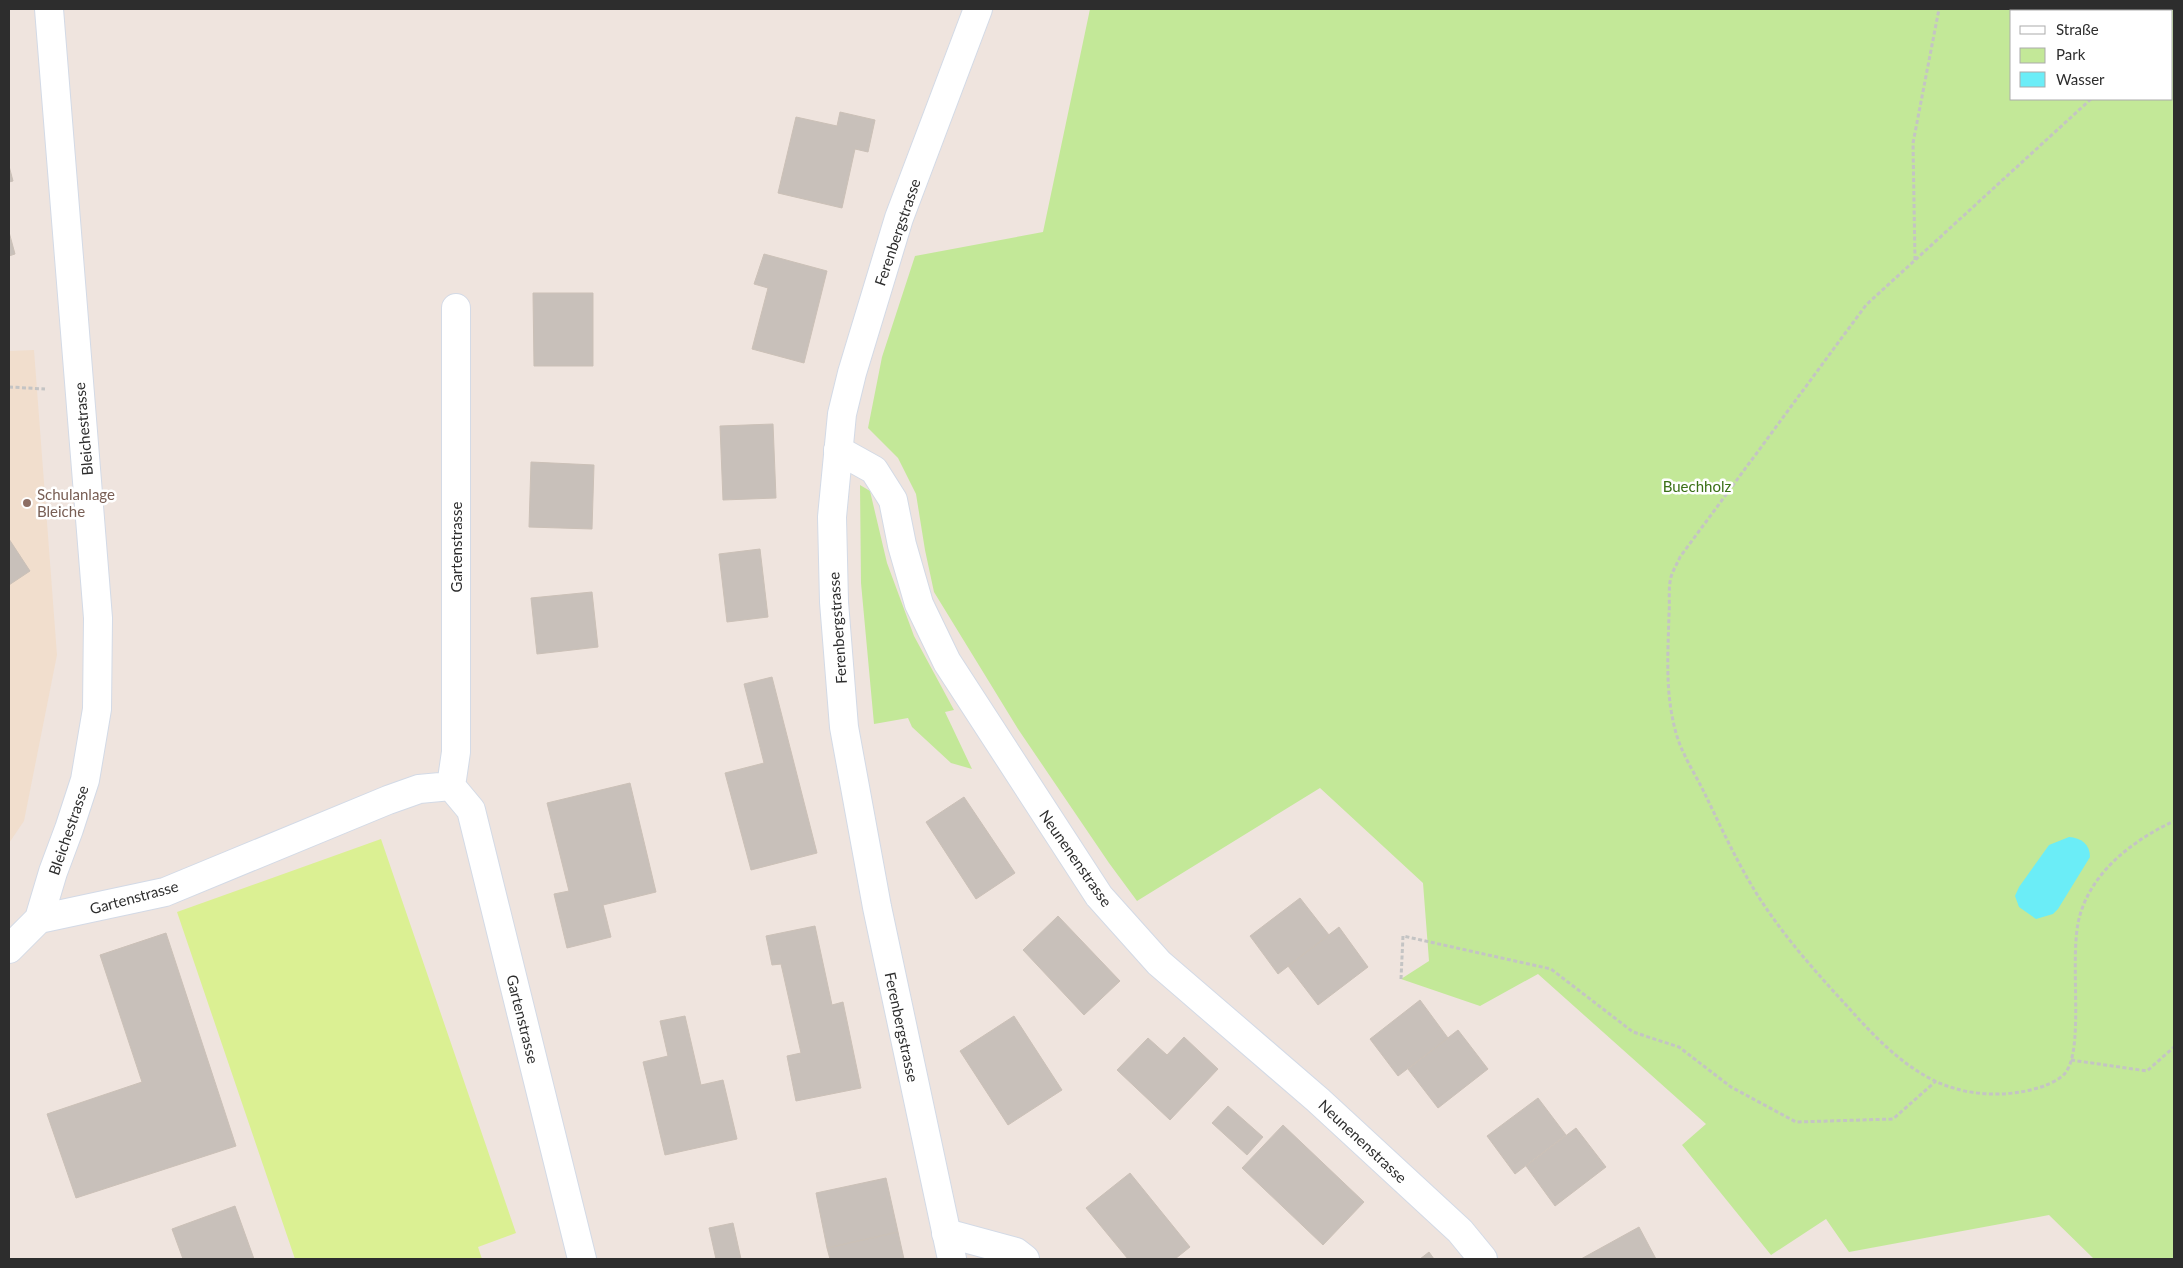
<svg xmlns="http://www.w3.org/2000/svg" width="2183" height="1268" font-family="Lato,sans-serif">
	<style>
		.education { fill: #f1decd }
		.green { fill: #c3e898; fill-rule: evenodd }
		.pitch { fill: #dbf093 }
		.water { fill: #6bedf7 }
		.building { fill: #c8c0ba; stroke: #cbc0b7 }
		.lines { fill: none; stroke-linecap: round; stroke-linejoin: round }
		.minor-casing { stroke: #d3dae6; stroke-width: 30 }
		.tertiary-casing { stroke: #d3dae6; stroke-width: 30 }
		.path { stroke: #c4c4c4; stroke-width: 3; stroke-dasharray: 4 2.5; stroke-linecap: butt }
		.minor { stroke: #fff; stroke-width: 28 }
		.tertiary { stroke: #fff; stroke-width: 28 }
		.education-dot { fill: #8d6e63; stroke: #fff; stroke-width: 2 }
		.labels { text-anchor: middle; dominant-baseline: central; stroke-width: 5; stroke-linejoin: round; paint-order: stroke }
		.street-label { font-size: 15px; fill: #2d2d2d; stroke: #fff }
		.park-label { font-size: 15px; fill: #3a7016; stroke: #fff }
		.education-label { font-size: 15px; fill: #785e54; stroke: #fff; text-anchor: start }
	</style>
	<rect width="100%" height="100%" fill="#efe4de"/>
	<path class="education" d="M34,350L57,655L24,821L9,843V351Z"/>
	<path class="green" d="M1090,9H2174V1259H2094L2049,1215L1849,1252L1826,1219L1771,1255L1682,1145L1706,1124L1538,974L1480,1006L1401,979L1429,961L1423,883L1320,788L1137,901L1109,863L1018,729L934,592L925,550L916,494L898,458L868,428L882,357L915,256L1043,232ZM2012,11H2172V99H2012Z
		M860,485L870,491L887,563L914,636L954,710L945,712L972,769L951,763L912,727L908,718L874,724L861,583Z"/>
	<path class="pitch" d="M381,839L516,1233L478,1247L482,1259H295L177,912Z"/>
	<path class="water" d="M2069,837C2081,838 2090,844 2090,857L2058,909L2053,914L2036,919L2019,907L2015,896L2019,887L2049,845Z"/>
	<path class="building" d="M840,112L875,120L868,152L855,149L842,208L778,193L796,117L837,126Z
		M9,166L13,181L9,182Z
		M9,232L15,254L9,256Z
		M764,254L827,271L804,363L752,349L768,288L754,284Z
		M533,293H593V366H534Z
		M773,424L776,498L723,500L720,426Z
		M531,462L594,465L592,529L529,527Z
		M9,539L30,571L9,585Z
		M760,549L768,617L727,622L719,554Z
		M592,592L598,647L537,654L531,598Z
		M772,677L817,853L751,870L725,773L764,763L744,684Z
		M630,783L656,892L603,905L611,937L567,948L554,894L569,891L547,803Z
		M964,797L1015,873L976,899L926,822Z
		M1300,898L1329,935L1278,974L1250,936Z
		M1058,916L1120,981L1084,1015L1023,950Z
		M815,926L832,1005L843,1002L861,1088L796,1101L787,1056L801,1053L781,964L772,965L766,936Z
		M1339,927L1368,967L1318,1005L1288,966Z
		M166,933L236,1146L76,1198L47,1114L142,1082L100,955Z
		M1420,1000L1448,1038L1398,1076L1370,1039Z
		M685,1016L701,1085L723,1080L737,1139L665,1155L643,1062L668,1056L660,1021Z
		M1014,1016L1062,1090L1008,1125L960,1051Z
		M1458,1030L1488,1069L1438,1108L1408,1069Z
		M1184,1037L1218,1069L1170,1120L1117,1070L1148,1038L1167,1055Z
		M1538,1098L1566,1135L1515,1174L1487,1136Z
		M1228,1106L1263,1137L1247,1155L1212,1123Z
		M1283,1125L1364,1202L1323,1245L1242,1168Z
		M1576,1128L1606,1167L1555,1206L1526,1166Z
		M1130,1173L1190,1247L1175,1259H1128L1086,1208Z
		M886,1178L898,1232L827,1248L816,1193Z
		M235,1206L254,1259H183L172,1229Z
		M733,1223L741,1259H716L709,1228Z
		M1639,1227L1656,1259H1581Z
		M898,1232L904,1259H830L827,1248Z
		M1429,1252L1434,1259H1420Z"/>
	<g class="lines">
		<defs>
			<path id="minor" d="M838,450L874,470L893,500L902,545L919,604L947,662L1099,896L1159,963L1318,1100L1460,1231L1483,1259
				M451,786L456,752V308
				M39,919L165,892L388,800L419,789L451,786L471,810L582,1259
				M9,949L39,919L53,872L69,829L85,780L97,709L98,618L49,9
				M946,1233L1016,1252L1025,1259"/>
			<path id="tertiary" d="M952,1259L877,907L844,727L834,602L832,517L842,414L852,373L899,218L978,9"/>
		</defs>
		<use href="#minor" class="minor-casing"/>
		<use href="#tertiary" class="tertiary-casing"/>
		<path class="path" d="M2163,11L2165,9
			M2091,99L1866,305L1680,557C1677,564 1673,570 1671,577C1668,588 1670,602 1669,614C1668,653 1665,691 1675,729C1680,751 1694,772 1704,792C1719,823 1734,856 1752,886C1778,930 1813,969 1847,1006C1873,1035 1900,1064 1935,1081C1969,1097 2009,1098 2044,1086C2051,1083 2061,1079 2066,1072C2085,1045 2068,954 2080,915C2093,870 2134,840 2174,821
			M1915,260L1913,143L1939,9
			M9,387L45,389
			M1401,979L1403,936L1551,969L1633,1032L1679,1047L1731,1087L1796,1122L1893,1119L1936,1081
			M2071,1060L2147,1071L2174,1047"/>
		<use href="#minor" class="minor"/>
		<use href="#tertiary" class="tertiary"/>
	</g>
	<circle class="education-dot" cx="27" cy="503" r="5"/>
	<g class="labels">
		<g class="street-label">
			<text transform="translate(897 232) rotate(-71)">Ferenbergstrasse</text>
			<text transform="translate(83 429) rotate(-95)">Bleichestrasse</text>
			<text transform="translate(456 547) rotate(-90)">Gartenstrasse</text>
			<text transform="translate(837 628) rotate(-94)">Ferenbergstrasse</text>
			<text transform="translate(68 830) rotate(-71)">Bleichestrasse</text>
			<text transform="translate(1076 858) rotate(55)">Neunenenstrasse</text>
			<text transform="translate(134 897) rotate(-15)">Gartenstrasse</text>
			<text transform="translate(523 1019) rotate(76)">Gartenstrasse</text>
			<text transform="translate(902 1027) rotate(78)">Ferenbergstrasse</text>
			<text transform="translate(1363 1141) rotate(43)">Neunenenstrasse</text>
		</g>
		<g class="park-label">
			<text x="1697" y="486">Buechholz</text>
		</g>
		<g class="education-label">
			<text x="37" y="494">Schulanlage<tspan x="37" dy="17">Bleiche</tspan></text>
		</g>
	</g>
	<rect width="2183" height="1268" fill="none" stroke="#2d2d2d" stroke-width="20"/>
	<rect x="2010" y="10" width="162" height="90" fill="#ffffff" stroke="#ababab"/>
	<rect x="2020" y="26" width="25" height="8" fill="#ffffff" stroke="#ababab"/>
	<text x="2056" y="35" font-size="15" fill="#2d2d2d">Straße</text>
	<rect x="2020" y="48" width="25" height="15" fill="#c3e898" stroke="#ababab"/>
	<text x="2056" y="60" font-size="15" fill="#2d2d2d">Park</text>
	<rect x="2020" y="72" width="25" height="15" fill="#6bedf7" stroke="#ababab"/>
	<text x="2056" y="85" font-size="15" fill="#2d2d2d">Wasser</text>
</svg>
